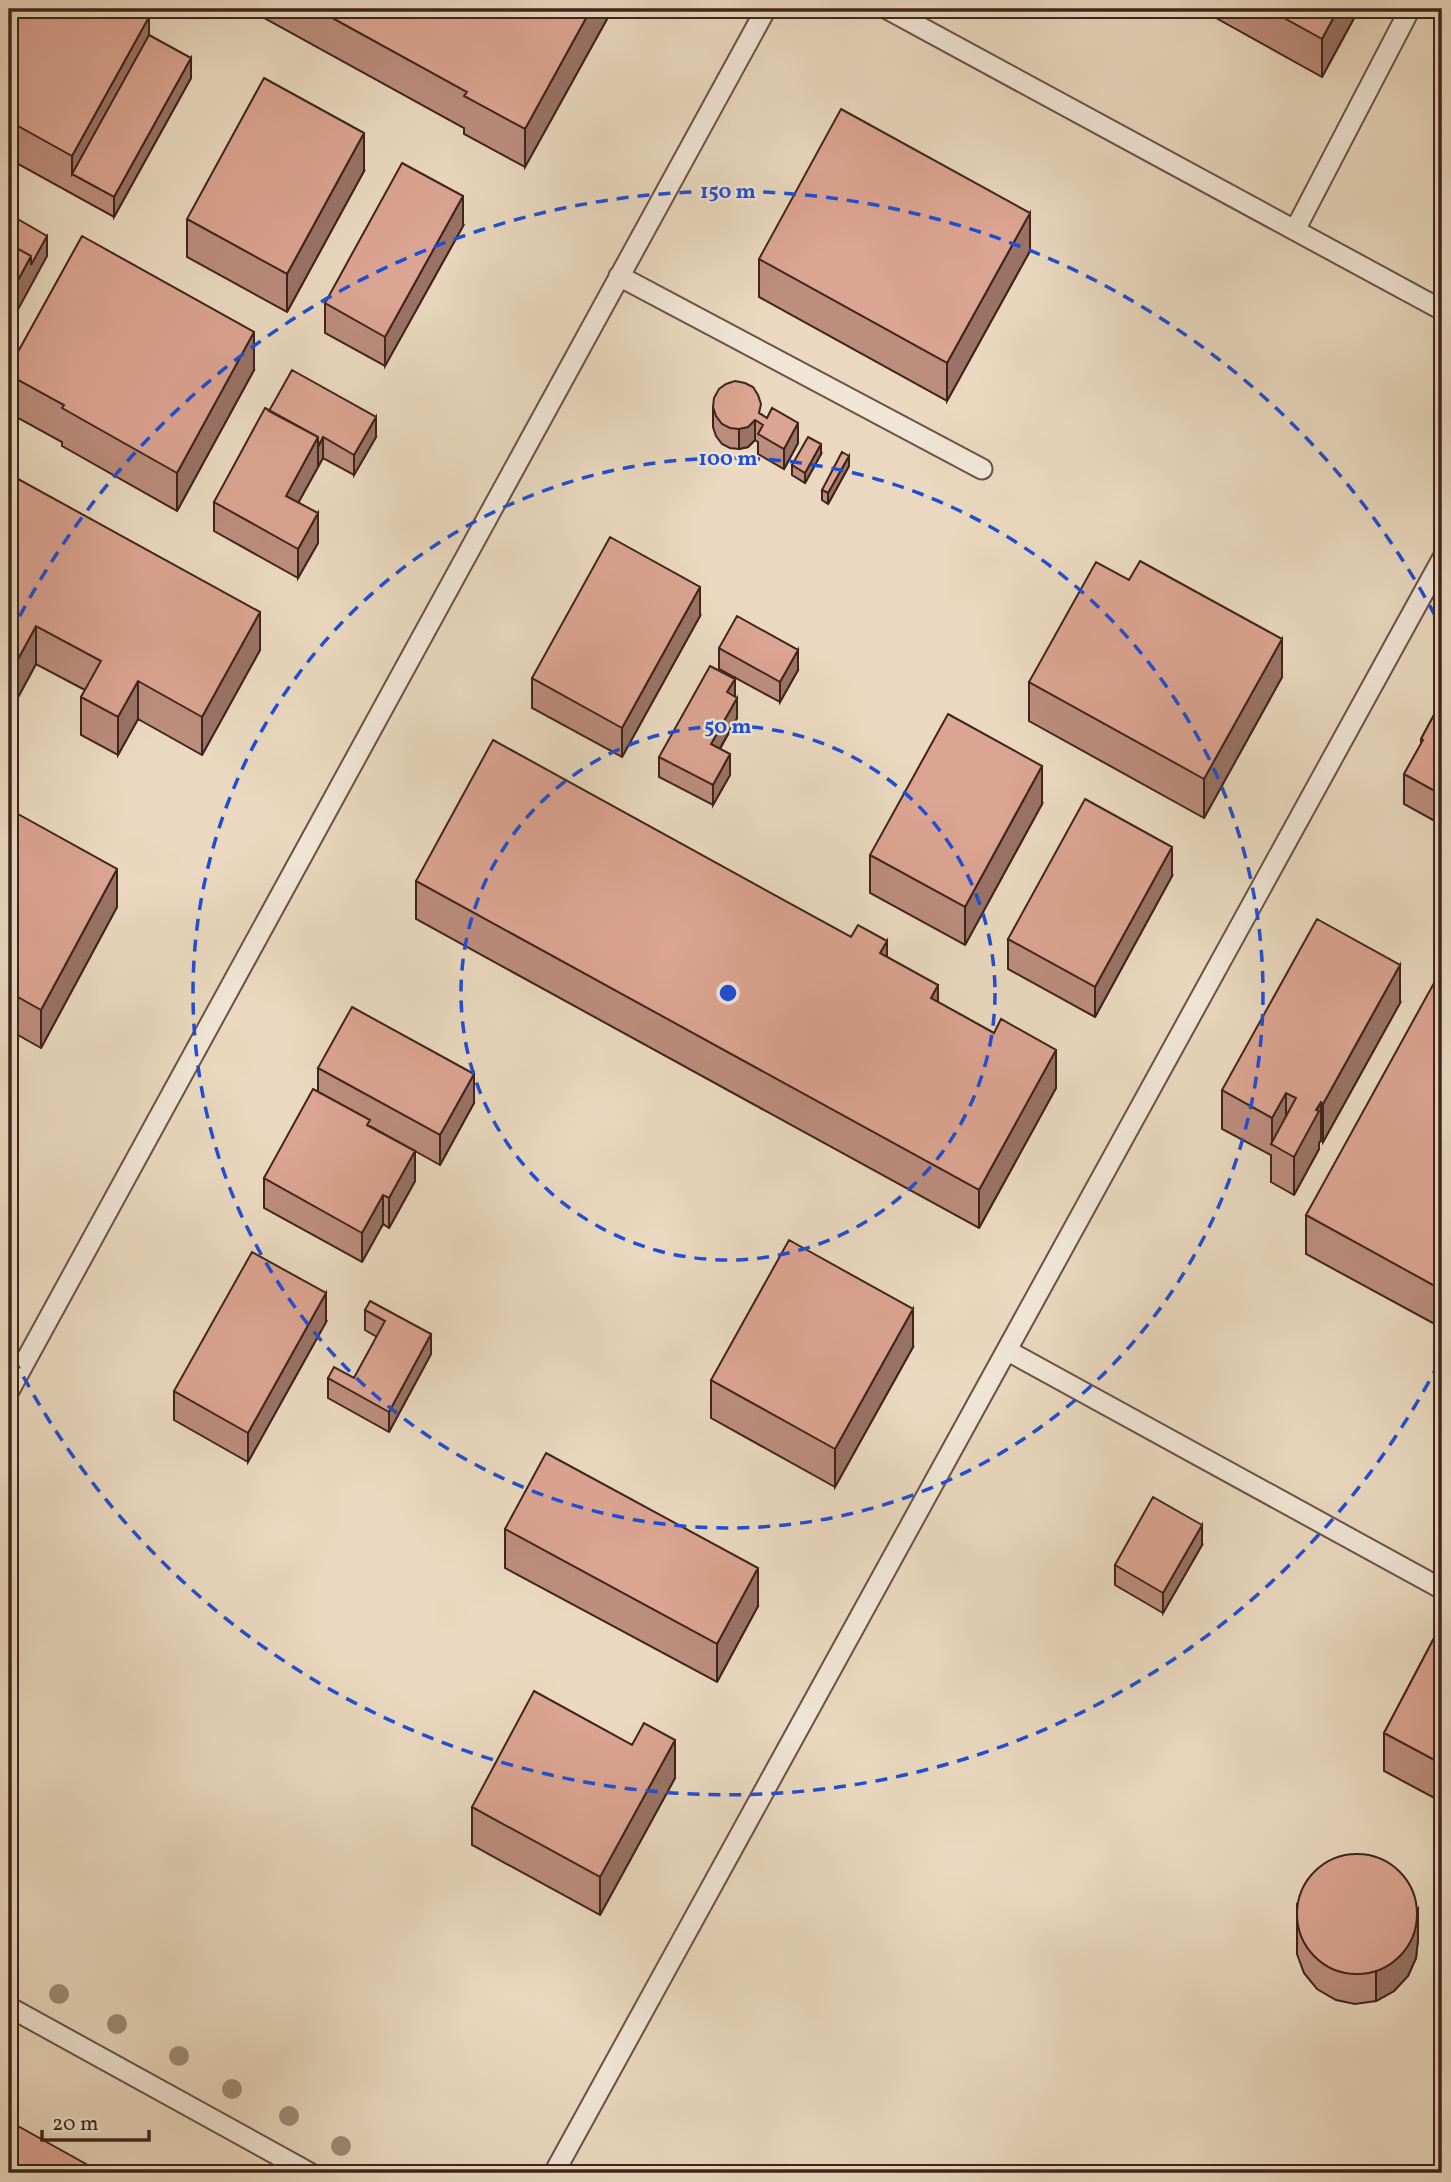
<svg xmlns="http://www.w3.org/2000/svg" width="1451" height="2182" font-family="Vollkorn,serif">
	<style>
		.lines { fill: none; stroke-linecap: round; stroke-linejoin: round }
		.lane-casing { stroke: #695244; stroke-width: 23 }
		.lane { stroke: #f1e6d6; stroke-width: 19 }
		.tree { fill: #9d8b75 }
		.wall { fill: #bd8d7e; stroke: #3e251a; stroke-width: 2 }
		.shaded-wall { fill: #9a7366; stroke: #3e251a; stroke-width: 2 }
		.building { fill: #dca492; stroke: #3e251a; stroke-width: 2 }
		.ring { fill: none; stroke: #1d4ed8; stroke-width: 3.5; stroke-dasharray: 12 9 }
		.centre { fill: #1d4ed8; stroke: #f1e6d6; stroke-width: 3.5 }
		.ring-label { font-size: 21px; text-anchor: middle; font-weight: bold; fill: #1d4ed8; stroke: #f1e6d6; stroke-width: 5; stroke-linejoin: round; paint-order: stroke }
	</style>
	<rect width="100%" height="100%" fill="#ead9c0"/>
	<filter id="stains"><feTurbulence type="fractalNoise" baseFrequency=".00286" numOctaves="4"/><feColorMatrix values="0 0 0 0 .2 0 0 0 0 .09 0 0 0 0 .02 0 0 0 .5 -.17"/></filter>
	<radialGradient id="worn" r=".72"><stop offset=".6" stop-color="#630" stop-opacity="0"/><stop offset="1" stop-color="#630" stop-opacity=".3"/></radialGradient>
	<g class="lines">
		<defs>
			<path id="lane" d="M887,9L1442,310
				M1295,230L1410,9
				M619,276L982,469
				M1008,1351L1442,1589
				M9,1391L766,9
				M9,2007L310,2173
				M554,2173L1442,559"/>
		</defs>
		<use href="#lane" class="lane-casing"/>
		<use href="#lane" class="lane"/>
	</g>
	<g class="tree">
		<circle cx="59" cy="1994" r="10"/>
		<circle cx="117" cy="2024" r="10"/>
		<circle cx="179" cy="2056" r="10"/>
		<circle cx="232" cy="2089" r="10"/>
		<circle cx="289" cy="2116" r="10"/>
		<circle cx="341" cy="2146" r="10"/>
	</g>
	<path class="wall" d="M9,9L149,35L191,78L114,217L9,159Z
		M237,9H607V19L525,167L464,134V128L248,9L246,13Z
		M1207,9H1359L1322,77L1207,13Z
		M364,171L287,312L187,257V219Z
		M463,226L385,366L325,333V303Z
		M1030,251L947,401L759,297V259Z
		M9,368L254,370L177,511L62,446V442L9,413Z
		M713,407L761,414L798,443L784,469L758,454V442L755,440L748,447L739,449L730,448L722,444L716,436L713,427Z
		M269,411L376,437L354,475L323,458L298,503L318,543L298,578L214,531V502Z
		M821,454L805,483L792,475V465Z
		M849,466L828,504L822,500V490Z
		M9,474L260,650L202,755L138,719L118,755L81,735V697L85,690L36,664L17,699L9,694Z
		M1129,580L1282,677L1204,818L1029,721V682Z
		M700,616L622,757L532,708V678Z
		M719,648L798,670L780,702L719,669Z
		M735,696L737,718L720,749L730,775L713,805L659,777V757Z
		M1442,700V825L1404,804V774L1421,744V739Z
		M1042,804L965,945L870,893V855Z
		M9,809L117,907L41,1048L9,1030Z
		M1172,876L1095,1017L1008,969V939Z
		M416,881L887,957L938,1002L994,1033L1056,1088L979,1228L416,919Z
		M1442,987V1328L1306,1254V1215Z
		M1400,1003L1323,1142L1321,1140L1319,1143V1149L1294,1195L1271,1182V1155L1222,1129V1090Z
		M318,1068L474,1103L440,1165L370,1126L415,1181L389,1228L383,1224L362,1262L264,1208V1178L318,1092Z
		M365,1310L431,1334V1354L389,1432L328,1398V1378H354L377,1337L365,1330Z
		M326,1322L248,1462L174,1420V1391Z
		M913,1347L835,1487L711,1418V1380Z
		M1442,1441V1484L1437,1481V1451Z
		M505,1529L758,1606L717,1682L505,1568Z
		M1202,1545L1163,1613L1115,1585V1565Z
		M1442,1623V1802L1384,1771V1733Z
		M632,1745L675,1778L600,1915L472,1845V1807Z
		M1297,1904L1418,1939L1416,1958L1408,1976L1394,1991L1376,2001L1355,2004L1336,2000L1317,1989L1304,1973L1297,1954Z"/>
	<path class="shaded-wall" d="M591,9H607V19L525,167V129Z
		M1338,9H1359L1322,77V39Z
		M149,17V55L72,174V156Z
		M191,58V78L114,217V197Z
		M364,133V171L287,312V274Z
		M463,196V226L385,366V337Z
		M1030,213V251L947,401V363Z
		M47,236V256L9,326V297L31,256Z
		M254,332V370L177,511V473Z
		M376,417V437L354,475V455Z
		M755,420V440L748,447L739,449V429Z
		M798,423V443L784,469V449Z
		M318,437V467L286,525V496Z
		M323,437V458L318,467V447Z
		M821,444V454L805,483V473Z
		M849,456V466L828,504V493Z
		M318,513V543L298,578V549Z
		M700,587V616L622,757V728Z
		M260,612V650L202,755V717Z
		M36,626V664L17,699V661Z
		M1282,639V677L1204,818V779Z
		M798,650V670L780,702V682Z
		M735,679V699L727,692Z
		M138,681V719L118,755V717Z
		M737,698V718L711,764V744Z
		M730,754V775L713,805V785Z
		M1042,766V804L965,945V907Z
		M1172,847V876L1095,1017V987Z
		M117,869V907L41,1048V1010Z
		M887,941V979L880,953Z
		M1400,965V1003L1323,1142V1104Z
		M938,985V1023L931,998Z
		M1056,1050V1088L979,1228V1190Z
		M474,1074V1103L440,1165V1135Z
		M1286,1093V1131L1272,1144V1118Z
		M1321,1102V1140L1319,1143V1149L1294,1195V1157Z
		M415,1151V1181L389,1228V1198Z
		M383,1195V1224L362,1262V1233Z
		M326,1293V1322L248,1462V1433Z
		M913,1309V1347L835,1487V1449Z
		M431,1334V1354L389,1432V1412Z
		M1202,1525V1545L1163,1613V1593Z
		M758,1568V1606L717,1682V1644Z
		M675,1740V1778L600,1915V1877Z
		M1418,1909V1939L1416,1958L1408,1976L1394,1991L1376,2001V1971Z"/>
	<path class="building" d="M9,9H134L149,17L72,156L9,121Z
		M316,9H591L525,129L464,96L467,92Z
		M1268,9H1338L1322,39Z
		M149,35L191,58L114,197L72,174Z
		M264,78L364,133L287,274L187,219Z
		M841,109L1030,213L947,363L759,259Z
		M402,163L463,196L385,337L325,303Z
		M9,214L47,236L31,265V256L9,244Z
		M82,236L254,332L177,473L62,408L64,405L9,375V368Z
		M9,244L31,256L9,297Z
		M292,370L376,417L354,455L323,437L318,447V437L269,411Z
		M735,381L745,383L753,387L758,395L761,404L759,413L767,418L772,408L798,423L784,449L758,434L763,425L755,420L748,427L739,429L730,428L722,424L716,416L713,407L714,398L719,389L726,384Z
		M265,408L318,437L286,496L318,513L298,549L214,502Z
		M808,437L821,444L805,473L792,465Z
		M842,452L849,456L828,493L822,490Z
		M9,474L260,612L202,717L138,681L118,717L81,697L101,661L36,626L17,661L9,656Z
		M610,537L700,587L622,728L532,678Z
		M1140,561L1282,639L1204,779L1029,682L1096,562L1129,580Z
		M737,616L798,650L780,682L719,648Z
		M710,666L735,679L727,692L737,698L711,744L730,754L713,785L659,757Z
		M1442,700V795L1404,774L1423,740L1421,739Z
		M948,714L1042,766L965,907L870,855Z
		M493,740L851,937L858,925L887,941L880,953L938,985L931,998L994,1033L1001,1019L1056,1050L979,1190L416,881Z
		M1085,799L1172,847L1095,987L1008,939Z
		M9,809L117,869L41,1010L9,992Z
		M1317,919L1400,965L1323,1104L1321,1102L1316,1110L1319,1111L1294,1157L1271,1144L1296,1098L1286,1093L1272,1118L1222,1090Z
		M1434,983L1442,987V1290L1306,1215Z
		M352,1007L474,1074L440,1135L318,1068Z
		M313,1089L370,1120L367,1125L415,1151L389,1198L383,1195L362,1233L264,1178Z
		M789,1240L913,1309L835,1449L711,1380Z
		M252,1252L326,1293L248,1433L174,1391Z
		M370,1301L431,1334L389,1412L328,1378L334,1367L354,1378L385,1321L365,1310Z
		M1442,1441V1454L1437,1451Z
		M546,1453L758,1568L717,1644L505,1529Z
		M1153,1497L1202,1525L1163,1593L1115,1565Z
		M1442,1623V1764L1384,1733Z
		M534,1691L632,1745L644,1723L675,1740L600,1877L472,1807Z
		M1297 1914a60 60 0 1 1 120 0a60 60 0 1 1-120 0Z
		M9,2121L102,2173H9Z"/>
	<g class="ring">
		<circle cx="728" cy="993" r="267"/>
		<circle cx="728" cy="993" r="535"/>
		<path d="M1439 1363A802 802 0 0 1 10 1351M10 635A802 802 0 0 1 1439 623"/>
	</g>
	<circle cx="728" cy="993" r="10" class="centre"/>
	<g class="ring-label">
		<text x="728" y="198">150 m</text>
		<text x="728" y="465">100 m</text>
		<text x="728" y="733">50 m</text>
	</g>
	<rect width="1451" height="2182" fill="none" stroke="#ead9c0" stroke-width="35"/>
	<rect x="10" y="10" width="1430" height="2161" fill="none" stroke="#3e251a" stroke-width="3.5"/>
	<rect x="18" y="18" width="1416" height="2147" fill="none" stroke="#3e251a" stroke-width="2"/>
	<path d="M42 2130v10h107v-10" fill="none" stroke="#3e251a" stroke-width="3.5"/>
	<text x="52" y="2130" font-size="21" fill="#3e251a" stroke="#f1e6d6" stroke-width="5" paint-order="stroke">20 m</text>
	<rect width="100%" height="100%" filter="url(#stains)"/>
	<rect width="100%" height="100%" fill="url(#worn)"/>
</svg>
